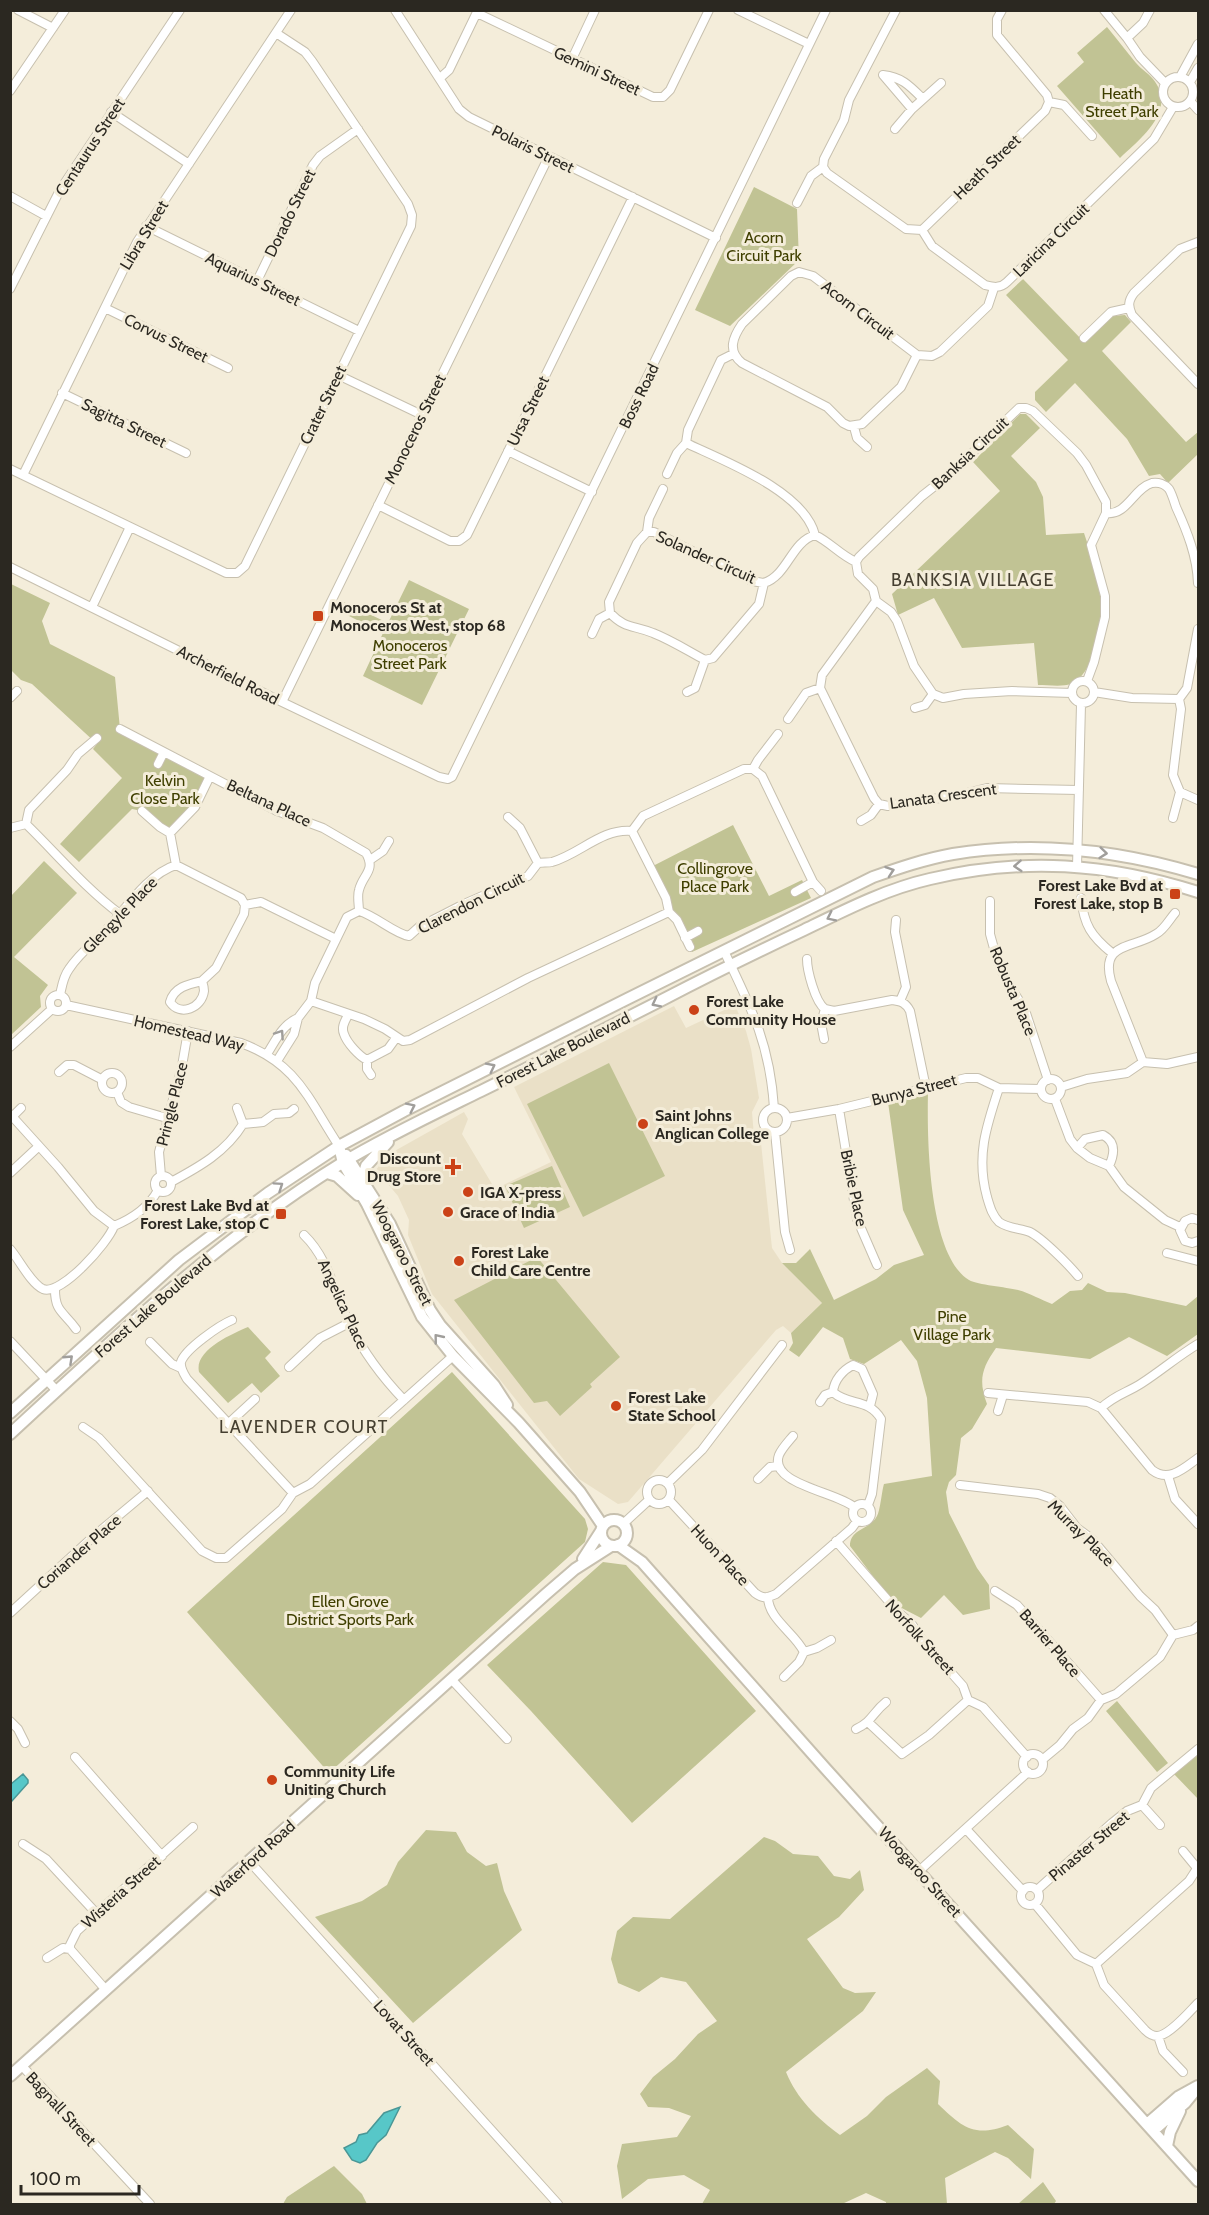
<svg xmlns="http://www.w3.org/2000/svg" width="1209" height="2215" font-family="Cabin,sans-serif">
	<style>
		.built { fill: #eae0c7 }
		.green { fill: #c1c394 }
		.water { fill: #57c7c8; stroke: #4a9796; stroke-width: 1.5 }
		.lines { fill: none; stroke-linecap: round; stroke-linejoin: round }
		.street-casing { stroke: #c7c0af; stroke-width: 10 }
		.secondary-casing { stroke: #c7c0af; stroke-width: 14 }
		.street { stroke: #fff; stroke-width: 8 }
		.secondary { stroke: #fff; stroke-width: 10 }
		.oneway { stroke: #a09e9b }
		.poi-dot { fill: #cb4217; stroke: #f4edda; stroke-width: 2 }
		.labels { text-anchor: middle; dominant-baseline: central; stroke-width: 6; stroke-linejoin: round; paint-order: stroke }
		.street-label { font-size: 16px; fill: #2b2821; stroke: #f4edda }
		.park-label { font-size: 16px; fill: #3f3f00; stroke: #f4edda }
		.poi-label { font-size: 16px; font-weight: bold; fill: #2b2821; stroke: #f4edda; text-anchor: start }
		.neighbourhood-label { font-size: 18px; letter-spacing: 1.5px; fill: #453f30; stroke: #f4edda }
	</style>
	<rect width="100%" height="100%" fill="#f4edda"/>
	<path class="built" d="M735,1005L746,1031L751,1049L759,1098L752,1112L754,1136L761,1143L772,1248L782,1263L822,1303L791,1333L783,1326L776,1330L628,1502L618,1504L579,1479L432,1294L408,1235L409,1220L398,1196L376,1170L381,1163L391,1153L464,1112L468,1119L462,1134L495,1189L551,1162L514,1087L674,1006L686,1028Z"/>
	<path class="green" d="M1107,27C1117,39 1126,51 1136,63C1141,69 1148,73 1153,79C1178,110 1141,138 1120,158L1057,86L1084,62L1077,53Z
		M754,187L797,209L799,260L730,326L695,310Z
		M1023,279L1085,343L1112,316L1125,315L1131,322L1102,351L1186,442L1198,432V454L1168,483L1160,474L1149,476L1127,439L1075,383L1046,412L1035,400V392L1068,360L1006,295Z
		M1020,414H1026L1040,428L1011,456L1036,482L1043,497L1046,535L1084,533C1089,549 1096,565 1099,582C1104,608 1099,672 1071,684C1062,687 1048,685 1038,685L1034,643L962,648L934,598L898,615L892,594L1000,491L973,462Z
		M409,580L469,609L422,705L363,676L383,633L339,611L344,602L388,623Z
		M11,584L50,603L42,621L50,644L115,677L120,729L210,776L195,807L170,833L142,811L132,809L79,862L60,844L122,778L93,749L97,744L32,684L21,680L11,670Z
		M733,825L769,896L802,880L811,898L692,952L651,867Z
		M44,861L77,893L14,957L48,985L40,996L41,1007L11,1035V896Z
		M609,1063L665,1176L583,1217L527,1104Z
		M928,1093C927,1136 928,1255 969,1280C978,1285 1006,1287 1018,1290C1030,1293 1041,1300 1052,1304L1070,1291L1082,1290L1088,1283L1107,1292L1125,1293L1186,1306L1198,1296V1334L1167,1356L1129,1337L1090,1359L996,1348C982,1368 978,1380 987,1404L972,1429L961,1438L956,1475L949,1482L946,1492L949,1513L977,1568L989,1585L990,1609L963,1615L944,1595L921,1618L894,1604L850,1546C850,1528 870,1530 877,1516C880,1512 882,1490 884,1484L932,1476L927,1398L917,1361L901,1340L864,1364L850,1359L843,1338L823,1327L799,1357L789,1350L793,1343L791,1333L822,1303L782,1263H796L810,1249L834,1300L876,1279L894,1265L924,1255L903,1210L888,1102Z
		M552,1166L570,1207L524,1228L505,1186Z
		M537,1257L620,1357L590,1384L592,1387L560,1416L547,1401L534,1403L454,1300Z
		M248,1327L271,1352L265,1358L280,1376L261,1393L252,1383L228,1403L199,1372C194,1350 232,1334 248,1327Z
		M452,1372L585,1519L588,1529L585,1542L329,1773L187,1612Z
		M603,1562L626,1565L756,1711L632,1823L531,1711L487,1665Z
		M1117,1701L1168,1763L1157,1772L1106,1711Z
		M1198,1755V1799L1174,1774Z
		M426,1830L456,1832L467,1852L486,1866L497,1863L504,1891L522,1930L413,2023L315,1917L362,1901L387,1885L398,1862Z
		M764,1837L775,1841L793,1854L818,1856L834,1876L850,1879L860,1870L864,1890L839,1917L807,1939L843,1988L855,1993L876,1992L863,2011L786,2072C797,2099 817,2118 840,2135L867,2116L886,2097L927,2068L940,2081L938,2104C962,2127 974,2138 1008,2125L1034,2149L1031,2179L1008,2158L995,2152L945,2178L947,2204H886V2202L866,2193L842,2204H702L710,2190L684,2175L648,2179L622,2199L617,2166L622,2144L677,2137L691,2116L669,2108L648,2107L640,2094L653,2077L675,2059L698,2034L717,2021L686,1982L661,1977L639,1992L618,1983L611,1959L617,1931L633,1917L670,1919Z
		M334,2166L362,2194L367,2204H283L287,2197Z
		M1043,2182L1056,2201L1054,2204H1018Z"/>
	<path class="water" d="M23,1774L28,1780V1783L11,1802V1784Z
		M400,2107L386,2135L377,2143L366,2160L360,2163L352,2160L344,2148L356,2142L359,2135L367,2133L384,2113Z"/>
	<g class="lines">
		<defs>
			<path id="street" d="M18,10L53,28
				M395,10L459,109L469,117L716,238
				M738,10L809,44
				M896,10L849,100L844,120L824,159L823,167L827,173L906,229L922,230L932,246L985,285C993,287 1000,289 1007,282L1154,139L1173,107
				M1104,10L1127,38L1140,57L1165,83
				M477,13L653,97H663L670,90L709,10
				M1127,38L1143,23L1150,10
				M572,59L595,10
				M1163 92a15 15 0 1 1 30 0a15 15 0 1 1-30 0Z
				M1180,77L1198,44
				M440,78L449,70L478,10
				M1190,82L1198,68
				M10,91L65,10
				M923,99C910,86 902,77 883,75L912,109L941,83
				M1190,101L1198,110
				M1049,102L1064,105L1092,136
				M111,112L189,164
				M895,129L912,109
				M10,196L46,216
				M797,203L811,176L823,167
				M146,226L359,331
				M922,230L1045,111L1049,102L1047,95L997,35V19L1002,10
				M1198,242L1180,249L1134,293C1128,301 1128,306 1132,315L1198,384
				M257,281L313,165L320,156L358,129
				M10,289L60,190L180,10
				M105,308L228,368
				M1084,338L1111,312L1129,308
				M917,355L901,387L862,424L849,426L843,423L827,407L742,363C727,351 733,337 742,324L791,276L799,272L813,276L917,355L932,356L940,352L988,306L994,288
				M338,375L422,415
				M62,393L186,453
				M854,427L857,438L867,447
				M686,443C724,461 804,491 815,535
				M508,451L592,492
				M10,469L226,573H237L245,566L411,226L412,215L408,204L312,61L305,52L276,33
				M667,474L677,453L686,443L688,430L721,360L733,354
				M23,475L137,242L291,10
				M378,505L450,541H459L467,535L633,197
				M1106,513C1127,516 1134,488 1152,483C1158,482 1165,484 1169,489C1172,494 1174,501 1176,507C1187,531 1197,556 1198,583
				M647,532H654L752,581L764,583L759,604L713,658L705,660C688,651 671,640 653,633C634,625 625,629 610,613L609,602L637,543Z
				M647,532L649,518L663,489
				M10,567L282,702L439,777L448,779L452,777L826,10
				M764,583C788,575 791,542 815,535C830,542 840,555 856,562
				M876,601L822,675L820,688L874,798L879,804L888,806L959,795L987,788L1079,790
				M92,607L130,527
				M592,634L599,619L610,613
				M1072 692a11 11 0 1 1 22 0a11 11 0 1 1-22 0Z
				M687,692L695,688L705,660
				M1094,692L1132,698L1179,699L1187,688L1198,629
				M1072,693L1012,691L964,694L943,698L933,694L914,666L897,621L891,612L876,601L873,589L858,574L856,562L859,557L922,496L950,474L1019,408H1026L1033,411L1077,453L1086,465L1106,502V513L1091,545L1105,596V617L1094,662L1087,681
				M10,698L17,691
				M1179,699L1181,709L1173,775L1180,792L1198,800
				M282,702L549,156
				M915,708L925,705L933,694
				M788,719L806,693L820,688
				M120,729L277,811L323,828L366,853C376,871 363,874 359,890C357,896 359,905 359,911
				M158,764L164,752
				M753,769L758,760L778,734
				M142,811L160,827L170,833L195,807L210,776
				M508,817L520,828L538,863
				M1173,818L1180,792
				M861,821L871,815L879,804
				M26,824L29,810L67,770L78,754L97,738
				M10,828L26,824C57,854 85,888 120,914
				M632,831L643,816L744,769H753L762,776L813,882L821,891
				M170,833L176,865
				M370,860L383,851L389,841
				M1077,867L1081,704
				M795,892L813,882
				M1081,898C1084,925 1091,936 1112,953
				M990,901V934L998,963L1006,980L1025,1010L1048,1080
				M245,905L261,902L336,939
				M359,911C376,916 395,934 409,936L419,927L464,904L528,876L538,863C542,862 548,863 552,862C580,854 602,828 632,831L666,898L669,912L677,920L690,947
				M896,920L895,932L906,987L900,1001
				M685,938L698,931
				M724,951C751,1007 770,1044 774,1108
				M807,959C807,970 815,1002 825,1009C825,1009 834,1011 834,1011L892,1000C901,1001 906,1003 910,1011L926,1088
				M202,981C203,984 204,988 204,991C202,1008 180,1017 170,1002C174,987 189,984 202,981Z
				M60,995C62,986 63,977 69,969C80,952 97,940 111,925C128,905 150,873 176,865L241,898L245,905L244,914L216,968L202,981
				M50 1003a8 8 0 1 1 16 0a8 8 0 1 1-16 0Z
				M311,1001L364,1019L385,1029L403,1041L410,1040L528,978L669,912
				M66,1005L241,1043C298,1064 308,1099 339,1146
				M348,1015C345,1021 341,1027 344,1034C347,1043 359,1056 367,1060L388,1049L396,1038
				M824,1039L821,1023L825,1009
				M10,1047L52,1009
				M267,1054C276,1040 282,1025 298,1018
				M367,1060V1069L371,1075
				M277,1061L294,1034L298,1018L311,1001L315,983L347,917L359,911
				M1143,1062L1111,981C1100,942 1133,949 1156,934C1164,930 1169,920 1175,913
				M59,1072L67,1065H74L101,1079
				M102 1083a10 10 0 1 1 20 0a10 10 0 1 1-20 0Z
				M1041 1089a10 10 0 1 1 20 0a10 10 0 1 1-20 0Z
				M1061,1087L1087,1079L1127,1073L1143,1062L1167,1064L1198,1057
				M999,1088C986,1127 976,1157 987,1197C990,1207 992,1215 999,1222C1009,1229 1020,1228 1030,1232C1042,1238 1069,1265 1078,1276
				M117,1092L121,1102L129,1107L170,1119
				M1055,1099L1070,1139L1077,1148L1090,1158L1109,1166L1124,1187L1165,1220L1180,1227
				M237,1108L243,1124L263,1122L274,1114L289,1113L294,1109
				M763 1120a12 12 0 1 1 24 0a12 12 0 1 1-24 0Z
				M839,1109L857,1219L877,1265
				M10,1114L58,1167L94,1211L114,1226
				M12,1117L21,1108
				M787,1118L839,1109L966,1078H978L999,1088L1041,1089
				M775,1132L785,1232L790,1250
				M1077,1148L1085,1139L1103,1135C1116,1142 1115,1153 1109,1166
				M10,1173L38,1147
				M155 1184a8 8 0 1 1 16 0a8 8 0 1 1-16 0Z
				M161,1176L159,1152L182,1066L188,1031
				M171,1182C199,1167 226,1152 243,1124
				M1198,1220L1192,1218L1185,1221L1180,1230L1185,1241L1192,1243L1198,1241
				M304,1235C329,1259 335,1295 350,1325C364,1353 382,1377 404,1400
				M10,1249C19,1259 31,1284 43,1289C61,1296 108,1243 114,1226C131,1219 149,1207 158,1190
				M1167,1253L1198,1261
				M55,1290C55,1312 64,1312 76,1329
				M232,1320C220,1325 185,1349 181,1362C180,1368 184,1374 187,1379L293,1493
				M10,1341L57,1391
				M150,1342L172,1364L181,1368
				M289,1367L320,1338L349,1323
				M988,1393L1088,1402L1101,1408C1116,1394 1127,1393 1142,1383C1162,1370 1178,1356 1198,1344
				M820,1402L825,1395L833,1392
				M1101,1408L1152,1470C1169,1483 1184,1468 1198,1458
				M998,1411L1003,1395
				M229,1423L255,1399
				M83,1427L99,1438L202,1551L216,1558H226L282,1509L293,1493L310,1484L453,1356
				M793,1436C788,1442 782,1448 779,1455C768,1484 837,1492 854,1507
				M1168,1476L1175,1499L1198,1524
				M758,1479L770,1467L778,1466
				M647 1492a12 12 0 1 1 24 0a12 12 0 1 1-24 0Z
				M668,1483L702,1450L782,1345
				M960,1485L1038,1494L1050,1498L1060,1506L1077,1528L1092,1539L1140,1596L1155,1610L1173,1635
				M669,1500L755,1593C763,1599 767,1598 776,1594L852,1528L857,1521
				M853 1513a9 9 0 1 1 18 0a9 9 0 1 1-18 0Z
				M868,1505L872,1494L881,1419C869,1398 848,1406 833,1392C834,1380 843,1370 853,1365L862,1369L873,1394L870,1406
				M623,1524L649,1500
				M836,1541L899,1613L911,1623L923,1641L963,1686L968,1700L983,1707L1027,1757
				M995,1591L1017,1605L1101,1700
				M768,1597C768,1619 795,1633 804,1652L799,1662L784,1677
				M10,1613L94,1536L148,1491
				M804,1652L817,1648L831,1640
				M452,1680L507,1739
				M10,1721L18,1729L25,1743
				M869,1723L902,1754L929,1735L968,1700
				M856,1729C873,1721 872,1713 886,1702
				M1023 1764a10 10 0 1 1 20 0a10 10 0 1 1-20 0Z
				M75,1757L162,1856
				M1042,1760L1060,1745L1073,1729L1088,1718L1101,1700L1116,1694L1160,1657L1173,1635L1193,1630L1198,1626
				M1142,1805L1160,1825
				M966,1829L1023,1891
				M23,1844L46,1859L97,1914
				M1183,1851L1197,1868
				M250,1862L558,2204
				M919,1871L1028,1772
				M1021 1896a9 9 0 1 1 18 0a9 9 0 1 1-18 0Z
				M1037,1890L1112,1823L1127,1811L1142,1805L1151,1788L1198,1749
				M1035,1904L1077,1955L1096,1964L1189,1881L1198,1867
				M47,1958L63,1948L70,1949
				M1096,1964L1104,1985L1145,2030C1148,2033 1152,2036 1157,2036C1169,2036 1190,2011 1198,2003
				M106,1990L70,1949V1945L77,1931L193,1827
				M1158,2036L1163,2051L1183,2072
				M22,2066L150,2204"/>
			<path id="secondary" d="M339,1146L343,1163L367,1204L422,1317L453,1356L519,1423L580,1492L603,1526
				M346,1155L390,1224L430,1310L440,1325L494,1385L507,1405
				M327,1173L337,1176L358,1195
				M362,1180L366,1166L388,1142
				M10,1413L179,1260L268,1193L339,1146L404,1111L627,999L873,877C899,868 925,859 953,854C1035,841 1119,850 1198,874
				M10,1434C115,1337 220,1238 342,1163C387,1136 434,1114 481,1091C542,1061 603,1030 664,999C710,975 757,952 804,930C845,910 886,889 930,879C1024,857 1107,863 1198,892
				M601 1533a13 13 0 1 1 26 0a13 13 0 1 1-26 0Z
				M618,1545L642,1562L825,1768L1198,2181
				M583,1559L601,1531
				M10,2076L546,1594L575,1569L611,1546
				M1147,2124L1178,2097L1198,2086
				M1153,2131L1185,2103L1194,2092
				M1167,2146L1170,2132L1180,2111"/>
		</defs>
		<use href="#street" class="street-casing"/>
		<use href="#secondary" class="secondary-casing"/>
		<use href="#street" class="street"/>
		<use href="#secondary" class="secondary"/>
	</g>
	<defs><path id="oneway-chevron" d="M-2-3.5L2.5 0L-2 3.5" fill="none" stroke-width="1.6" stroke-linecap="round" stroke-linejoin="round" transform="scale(1.5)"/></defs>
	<g class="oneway">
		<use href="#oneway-chevron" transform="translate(1103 853) rotate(6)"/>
		<use href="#oneway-chevron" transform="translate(1018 866) rotate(176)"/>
		<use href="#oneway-chevron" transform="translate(890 871) rotate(-19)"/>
		<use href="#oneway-chevron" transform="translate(831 917) rotate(154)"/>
		<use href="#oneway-chevron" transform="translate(656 1003) rotate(153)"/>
		<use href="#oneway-chevron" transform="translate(280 1034) rotate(-56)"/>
		<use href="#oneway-chevron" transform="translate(491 1067) rotate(-27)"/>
		<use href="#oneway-chevron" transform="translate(411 1107) rotate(-26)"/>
		<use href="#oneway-chevron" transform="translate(279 1186) rotate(-34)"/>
		<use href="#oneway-chevron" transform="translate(438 1338) rotate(-129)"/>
		<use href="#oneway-chevron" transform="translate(69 1359) rotate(-43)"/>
	</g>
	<g class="poi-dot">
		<rect x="312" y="610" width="12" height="12" rx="3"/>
		<rect x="1169" y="888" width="12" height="12" rx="3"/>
		<circle cx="694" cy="1010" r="6"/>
		<circle cx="643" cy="1124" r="6"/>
		<path d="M450 1158h6v6h6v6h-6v6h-6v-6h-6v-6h6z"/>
		<circle cx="468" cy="1192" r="6"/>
		<circle cx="448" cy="1212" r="6"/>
		<rect x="275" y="1208" width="12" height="12" rx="3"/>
		<circle cx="459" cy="1261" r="6"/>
		<circle cx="616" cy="1406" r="6"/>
		<circle cx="272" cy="1780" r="6"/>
	</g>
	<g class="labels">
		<g class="street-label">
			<text transform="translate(597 71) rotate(25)">Gemini Street</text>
			<text transform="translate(90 147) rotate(-57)">Centaurus Street</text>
			<text transform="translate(533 149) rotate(26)">Polaris Street</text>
			<text transform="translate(987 167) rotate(-44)">Heath Street</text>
			<text transform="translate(290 213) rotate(-64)">Dorado Street</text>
			<text transform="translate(144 235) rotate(-59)">Libra Street</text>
			<text transform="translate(1051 240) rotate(-44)">Laricina Circuit</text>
			<text transform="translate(253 279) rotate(26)">Aquarius Street</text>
			<text transform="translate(858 310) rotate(37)">Acorn Circuit</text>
			<text transform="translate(166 338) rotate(26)">Corvus Street</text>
			<text transform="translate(639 396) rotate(-64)">Boss Road</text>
			<text transform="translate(323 405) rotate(-64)">Crater Street</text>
			<text transform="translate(528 411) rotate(-64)">Ursa Street</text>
			<text transform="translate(124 423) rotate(26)">Sagitta Street</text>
			<text transform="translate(415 429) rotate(-64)">Monoceros Street</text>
			<text transform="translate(970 453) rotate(-43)">Banksia Circuit</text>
			<text transform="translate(706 557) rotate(24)">Solander Circuit</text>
			<text transform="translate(228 675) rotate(27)">Archerfield Road</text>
			<text transform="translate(943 796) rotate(-8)">Lanata Crescent</text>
			<text transform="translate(269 803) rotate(25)">Beltana Place</text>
			<text transform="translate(471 903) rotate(-27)">Clarendon Circuit</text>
			<text transform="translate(120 915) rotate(-46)">Glengyle Place</text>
			<text transform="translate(1013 991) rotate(67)">Robusta Place</text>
			<text transform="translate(189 1033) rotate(13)">Homestead Way</text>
			<text transform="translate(563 1050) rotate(-27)">Forest Lake Boulevard</text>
			<text transform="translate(914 1090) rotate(-14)">Bunya Street</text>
			<text transform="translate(172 1104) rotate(-76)">Pringle Place</text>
			<text transform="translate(854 1188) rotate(78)">Bribie Place</text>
			<text transform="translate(402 1253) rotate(63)">Woogaroo Street</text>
			<text transform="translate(343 1304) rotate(65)">Angelica Place</text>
			<text transform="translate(153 1306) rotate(-41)">Forest Lake Boulevard</text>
			<text transform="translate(1081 1533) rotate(45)">Murray Place</text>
			<text transform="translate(79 1552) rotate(-41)">Coriander Place</text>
			<text transform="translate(720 1555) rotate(47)">Huon Place</text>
			<text transform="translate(920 1637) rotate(48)">Norfolk Street</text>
			<text transform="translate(1050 1643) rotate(49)">Barrier Place</text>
			<text transform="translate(1089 1846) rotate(-40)">Pinaster Street</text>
			<text transform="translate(253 1859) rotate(-42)">Waterford Road</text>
			<text transform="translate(920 1872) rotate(48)">Woogaroo Street</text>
			<text transform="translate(121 1892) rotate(-42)">Wisteria Street</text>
			<text transform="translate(404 2033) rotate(48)">Lovat Street</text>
			<text transform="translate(61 2109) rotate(47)">Bagnall Street</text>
		</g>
		<g class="park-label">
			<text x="1122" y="93">Heath<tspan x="1122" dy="18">Street Park</tspan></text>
			<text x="764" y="237">Acorn<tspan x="764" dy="18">Circuit Park</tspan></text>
			<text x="410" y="645">Monoceros<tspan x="410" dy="18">Street Park</tspan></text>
			<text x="165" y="780">Kelvin<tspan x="165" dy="18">Close Park</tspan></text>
			<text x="715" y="868">Collingrove<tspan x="715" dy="18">Place Park</tspan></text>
			<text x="952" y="1316">Pine<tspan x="952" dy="18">Village Park</tspan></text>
			<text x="350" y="1601">Ellen Grove<tspan x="350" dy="18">District Sports Park</tspan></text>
		</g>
		<g class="poi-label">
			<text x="330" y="607">Monoceros St at<tspan x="330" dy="18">Monoceros West, stop 68</tspan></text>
			<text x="1163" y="885" text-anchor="end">Forest Lake Bvd at<tspan x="1163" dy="18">Forest Lake, stop B</tspan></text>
			<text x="706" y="1001">Forest Lake<tspan x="706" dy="18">Community House</tspan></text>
			<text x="655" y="1115">Saint Johns<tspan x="655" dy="18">Anglican College</tspan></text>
			<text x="441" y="1158" text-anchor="end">Discount<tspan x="441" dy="18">Drug Store</tspan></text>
			<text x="480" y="1192">IGA X-press</text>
			<text x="269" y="1205" text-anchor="end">Forest Lake Bvd at<tspan x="269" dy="18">Forest Lake, stop C</tspan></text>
			<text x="460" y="1212">Grace of India</text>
			<text x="471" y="1252">Forest Lake<tspan x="471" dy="18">Child Care Centre</tspan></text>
			<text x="628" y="1397">Forest Lake<tspan x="628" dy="18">State School</tspan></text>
			<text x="284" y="1771">Community Life<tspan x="284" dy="18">Uniting Church</tspan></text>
		</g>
		<g class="neighbourhood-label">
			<text x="973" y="580">BANKSIA VILLAGE</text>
			<text x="304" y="1427">LAVENDER COURT</text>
		</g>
	</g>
	<rect width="1209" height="2215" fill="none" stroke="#2b2821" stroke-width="24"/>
	<path d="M21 2185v9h118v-9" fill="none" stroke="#2b2821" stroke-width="3"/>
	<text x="30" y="2185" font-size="18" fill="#2b2821" stroke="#f4edda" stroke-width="4.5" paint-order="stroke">100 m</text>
</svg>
